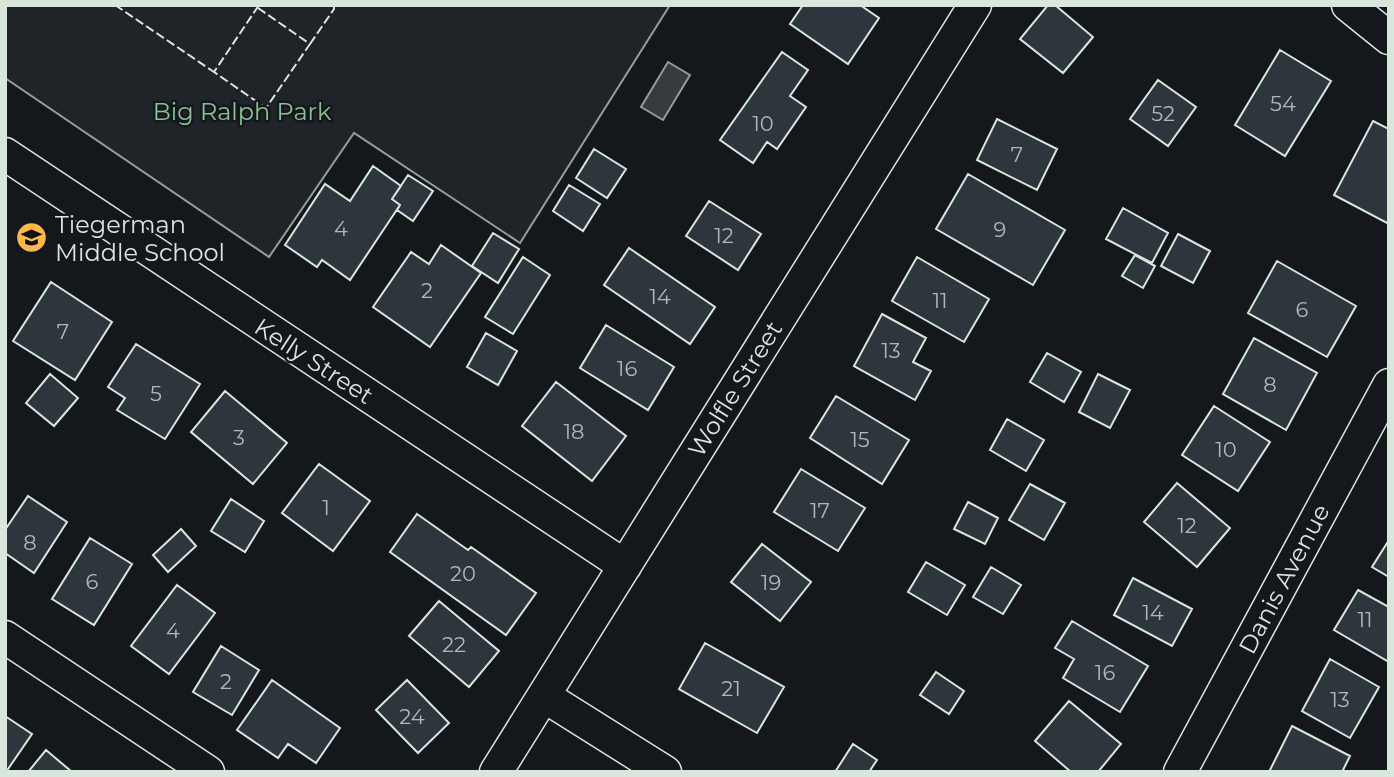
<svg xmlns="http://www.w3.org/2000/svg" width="1394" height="777" font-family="Montserrat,sans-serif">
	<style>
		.green { fill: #202428; stroke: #939e99; stroke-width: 2 }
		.water { fill: #363b3e; stroke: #939e99; stroke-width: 2 }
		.building { fill: #2c363c; stroke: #d8e6dc; stroke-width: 2 }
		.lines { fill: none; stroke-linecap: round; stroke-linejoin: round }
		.minor-casing { stroke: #d8e6dc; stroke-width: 35 }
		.minor { stroke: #14181c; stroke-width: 32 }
		.fence { stroke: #d8e6dc; stroke-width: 2; stroke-dasharray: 9 3.5; stroke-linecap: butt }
		.labels { text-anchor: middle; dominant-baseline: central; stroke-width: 5; stroke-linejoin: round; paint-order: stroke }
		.number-label { font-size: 21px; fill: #adbab4 }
		.park-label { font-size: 24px; fill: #8ac095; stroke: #14181c }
		.poi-label { font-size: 24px; fill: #d8e6dc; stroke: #14181c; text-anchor: start }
		.street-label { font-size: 24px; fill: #d8e6dc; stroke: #14181c }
	</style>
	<rect width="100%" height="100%" fill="#14181c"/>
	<path class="green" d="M5,5H670L520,243L354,133L269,257L5,78Z"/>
	<path class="water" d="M668,62L690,75L663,120L641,107Z"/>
	<path class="building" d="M803,5H860L879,18L848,64L790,24Z
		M1048,5H1055L1093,37L1063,73L1020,39Z
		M1280,50L1331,81L1285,156L1235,125Z
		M782,52L808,70L790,96L806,107L777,149L767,142L753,163L720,140Z
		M1158,80L1196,107L1168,146L1130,119Z
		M997,119L1057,149L1037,190L977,160Z
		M1373,121L1389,129V220L1387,223L1334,195Z
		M594,149L626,169L607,198L576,178Z
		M373,166L401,186L392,199L400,205L350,280L322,260L317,267L285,245L325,184L350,201Z
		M968,174L1065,230L1033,285L936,229Z
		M408,175L433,191L413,221L397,210L400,205L392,199Z
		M569,185L600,204L583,231L553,211Z
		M709,201L761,234L738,270L686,236Z
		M1123,208L1168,233L1152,263L1106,239Z
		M493,233L519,249L498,283L472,266Z
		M1178,234L1210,251L1193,283L1161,266Z
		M441,245L481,273L430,347L373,307L411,252L429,264Z
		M629,248L715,307L690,344L604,285Z
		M1135,255L1155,266L1143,288L1122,276Z
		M523,257L550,275L513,334L485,317Z
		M917,257L989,299L964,342L892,301Z
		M1277,261L1356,306L1327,357L1248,313Z
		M51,282L112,322L75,380L13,341Z
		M882,314L926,338L913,362L931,371L915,400L854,366Z
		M606,325L674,367L648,410L580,368Z
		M486,333L517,351L498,385L467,367Z
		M1254,338L1317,373L1286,430L1223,394Z
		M136,344L200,384L165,439L117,410L125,398L108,387Z
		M1047,353L1081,372L1064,402L1030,382Z
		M50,374L78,398L54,426L26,403Z
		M1098,374L1130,390L1110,428L1079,412Z
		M556,382L626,436L592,481L522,426Z
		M225,391L287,443L253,484L191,432Z
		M836,396L909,440L882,484L810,438Z
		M1214,406L1270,442L1238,491L1182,455Z
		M1007,419L1044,440L1026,471L990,450Z
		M319,464L370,501L333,551L282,513Z
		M801,469L865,508L838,551L774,512Z
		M1177,483L1230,528L1197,567L1144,522Z
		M1030,484L1065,503L1044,540L1009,520Z
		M28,496L67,522L34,573L5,553V530Z
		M231,499L264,521L245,552L211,531Z
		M968,502L998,518L985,544L954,529Z
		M417,514L468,550L471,547L536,593L506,635L390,552Z
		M181,529L196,546L168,572L153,555Z
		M90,538L132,564L94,625L52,599Z
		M1389,540V577L1372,567Z
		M762,544L811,582L780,621L731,582Z
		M926,562L965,585L947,615L908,592Z
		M991,567L1021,585L1003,614L973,597Z
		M1133,578L1192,609L1172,646L1114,615Z
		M177,585L215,613L169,674L131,646Z
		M1358,590L1389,607V662L1334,630Z
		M439,601L499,651L469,687L409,636Z
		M1072,621L1148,666L1120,712L1063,678L1074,659L1055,648Z
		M705,643L784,687L757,733L679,689Z
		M221,646L259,670L232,715L193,692Z
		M1330,659L1379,687L1350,738L1302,711Z
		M936,672L964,691L949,714L920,695Z
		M272,680L340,728L316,763L288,744L278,758L237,730Z
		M407,680L449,723L418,753L376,710Z
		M1069,701L1121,744L1098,772H1071L1035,741Z
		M5,716L32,734L6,772H5Z
		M1292,726L1350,756L1342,772H1269Z
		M853,744L877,760L869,772H835Z
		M46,750L72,772H28Z"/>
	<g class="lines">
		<defs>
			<path id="minor" d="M1348,5L1389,38
				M5,154L625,566
				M5,637L208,772
				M544,696L665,772
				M496,772L975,5
				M1180,772L1389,385"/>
		</defs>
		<use href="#minor" class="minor-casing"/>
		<use href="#minor" class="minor"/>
		<path class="fence" d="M115,5L214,72
			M258,8L310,44L266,108L214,72L259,5
			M310,44L334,9V5"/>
	</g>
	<defs>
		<symbol id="school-disc" viewBox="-11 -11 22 22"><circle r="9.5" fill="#ffb74d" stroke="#14181c"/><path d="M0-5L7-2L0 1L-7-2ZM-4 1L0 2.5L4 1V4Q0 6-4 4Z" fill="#111"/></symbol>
	</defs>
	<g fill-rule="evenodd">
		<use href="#school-disc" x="14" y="220" width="35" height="35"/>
	</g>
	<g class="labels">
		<g class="number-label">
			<text x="1283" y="103">54</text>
			<text x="1163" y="113">52</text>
			<text x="763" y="123">10</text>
			<text x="1017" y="154">7</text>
			<text x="341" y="228">4</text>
			<text x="1000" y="229">9</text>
			<text x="724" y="235">12</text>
			<text x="427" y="290">2</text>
			<text x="660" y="296">14</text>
			<text x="940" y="300">11</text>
			<text x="1302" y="309">6</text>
			<text x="63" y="331">7</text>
			<text x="891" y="350">13</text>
			<text x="627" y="368">16</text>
			<text x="1270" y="384">8</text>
			<text x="156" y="393">5</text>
			<text x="574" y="431">18</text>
			<text x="239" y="437">3</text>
			<text x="860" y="439">15</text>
			<text x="1226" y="449">10</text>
			<text x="326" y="507">1</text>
			<text x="820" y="510">17</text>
			<text x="1187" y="525">12</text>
			<text x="30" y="542">8</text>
			<text x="463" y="573">20</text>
			<text x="92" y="581">6</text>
			<text x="771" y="582">19</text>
			<text x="1153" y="612">14</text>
			<text x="1365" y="619">11</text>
			<text x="173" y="630">4</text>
			<text x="454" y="644">22</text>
			<text x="1105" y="672">16</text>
			<text x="226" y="681">2</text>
			<text x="731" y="688">21</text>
			<text x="1340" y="699">13</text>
			<text x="412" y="716">24</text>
		</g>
		<g class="park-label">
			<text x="242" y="111">Big Ralph Park</text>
		</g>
		<g class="poi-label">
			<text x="55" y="224">Tiegerman<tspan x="55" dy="28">Middle School</tspan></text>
		</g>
		<g class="street-label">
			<text transform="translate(314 361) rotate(33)">Kelly Street</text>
			<text transform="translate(735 389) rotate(-58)">Wolfle Street</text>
			<text transform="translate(1284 579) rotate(-62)">Danis Avenue</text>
		</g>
	</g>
	<rect width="1394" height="777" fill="none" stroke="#d8e6dc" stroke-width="14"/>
</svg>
